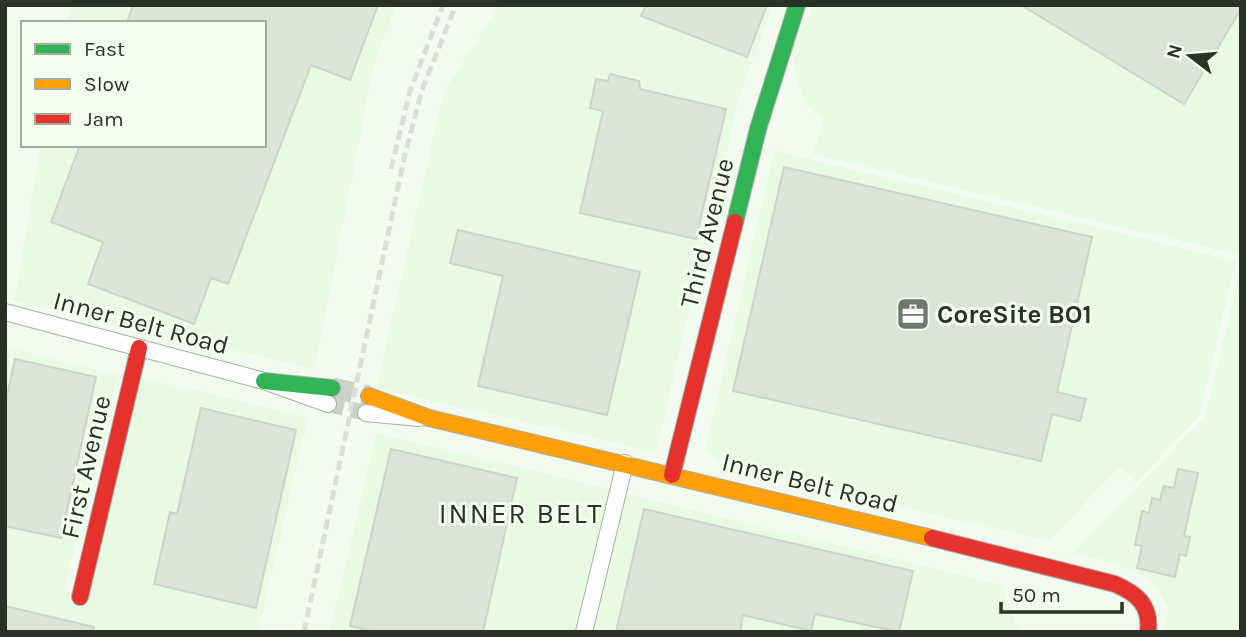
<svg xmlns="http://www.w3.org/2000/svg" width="1246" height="637" font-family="Karla,sans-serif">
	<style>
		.built { fill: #e8fae1 }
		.building { fill: #dce4d9; stroke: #ccd4ca; stroke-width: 2 }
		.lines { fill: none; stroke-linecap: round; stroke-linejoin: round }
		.street-tunnel { stroke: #cbd3c8; stroke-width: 16; stroke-dasharray: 16 8; stroke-linecap: butt }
		.secondary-tunnel { stroke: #cbd3c8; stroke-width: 21; stroke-dasharray: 21 10; stroke-linecap: butt }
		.street-casing { stroke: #a8afa5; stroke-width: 18 }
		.fast-casing { stroke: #a8afa5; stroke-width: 18 }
		.slow-casing { stroke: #a8afa5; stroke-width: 18 }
		.jam-casing { stroke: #a8afa5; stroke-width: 18 }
		.street { stroke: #fdfefd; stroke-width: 16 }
		.fast { stroke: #30b455; stroke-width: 16 }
		.slow { stroke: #ff9f0a; stroke-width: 16 }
		.jam { stroke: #e5322d; stroke-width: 16 }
		.rail { stroke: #dbddda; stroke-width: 5; stroke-dasharray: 10 5; stroke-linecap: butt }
		.labels { text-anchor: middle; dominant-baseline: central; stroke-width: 6; stroke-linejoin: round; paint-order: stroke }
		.street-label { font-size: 26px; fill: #2a3226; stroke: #f2ffec }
		.poi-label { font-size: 26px; font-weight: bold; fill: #2a3226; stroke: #f2ffec; text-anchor: start }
		.neighbourhood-label { font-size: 28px; letter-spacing: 2px; fill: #2a3226; stroke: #f2ffec }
	</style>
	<rect width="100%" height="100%" fill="#f3fbf0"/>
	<path class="built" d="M73,5H396L374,64L315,369L14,300L41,145H264V23H68Z
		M500,5H772L739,98L656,452L376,388L444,91Z
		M813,5H1241V255L813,154L823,120L805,103L794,71L797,42Z
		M774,151L1236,261L1199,416L1137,483L1120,467L1048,541L719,463L705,450Z
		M1241,267V632H1163L1169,609L1155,584L1138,573L1102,559L1071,555L1205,416Z
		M5,347L117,375L64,590L86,596L138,377L308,417L258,632H5Z
		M377,433L1002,585L1019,632H329Z"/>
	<path class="building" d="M133,5H378L350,80L311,65L228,284L211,278L194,324L88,284L103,242L51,222L80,145H264V23H127Z
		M646,5H767L747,57L641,16Z
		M1021,5H1241V9L1184,104Z
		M610,74L639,81L640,89L726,109L696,239L580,213L603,111L590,108L596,79L608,81Z
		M784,167L1092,237L1057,392L1086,399L1080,421L1052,414L1041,461L733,391Z
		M458,230L640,272L607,415L478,386L503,276L450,263Z
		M15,359L96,377L61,538L5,526V405Z
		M201,408L296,430L256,608L154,584L170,512L177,514Z
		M391,449L517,478L483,632H374L350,626Z
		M1178,469L1198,473L1184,536L1190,537L1186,556L1180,554L1175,577L1137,568L1142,546L1135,545L1142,511L1149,513L1152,498L1160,500L1164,486L1174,488Z
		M644,509L913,571L899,632L815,614L811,631L743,615L740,632H616Z
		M5,606L94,627L93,632H5Z"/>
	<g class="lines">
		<path class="street-tunnel" d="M328,404L366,413"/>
		<path class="secondary-tunnel" d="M332,388L369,396"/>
		<defs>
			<path id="street" d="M5,312L264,381L328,404
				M366,413L419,418
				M584,632L625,463"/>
			<path id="fast" d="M735,222L758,129L797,5
				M264,381L332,388"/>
			<path id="slow" d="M369,396L429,418L932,538"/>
			<path id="jam" d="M672,475L735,222
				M932,538L1115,584C1138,594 1151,606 1148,632
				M80,597L139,348"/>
		</defs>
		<use href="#street" class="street-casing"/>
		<use href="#fast" class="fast-casing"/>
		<use href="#slow" class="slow-casing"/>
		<use href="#jam" class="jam-casing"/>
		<use href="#street" class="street"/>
		<use href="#fast" class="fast"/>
		<use href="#slow" class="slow"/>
		<use href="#jam" class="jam"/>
		<path class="rail" d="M391,169L410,91L443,5
			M304,632L405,154L422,90L456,5"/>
	</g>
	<defs>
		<symbol id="office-square" viewBox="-11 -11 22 22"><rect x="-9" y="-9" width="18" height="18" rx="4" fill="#70786d" stroke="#f2ffec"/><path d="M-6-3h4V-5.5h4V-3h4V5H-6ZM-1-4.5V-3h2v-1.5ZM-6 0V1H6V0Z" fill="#fff"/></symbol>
	</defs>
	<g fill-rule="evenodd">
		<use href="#office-square" x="894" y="295" width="38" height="38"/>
	</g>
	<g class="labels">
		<g class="street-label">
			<text transform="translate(707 233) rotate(-76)">Third Avenue</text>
			<text transform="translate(141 323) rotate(15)">Inner Belt Road</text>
			<text transform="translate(86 467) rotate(-77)">First Avenue</text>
			<text transform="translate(810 483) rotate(14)">Inner Belt Road</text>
		</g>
		<g class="poi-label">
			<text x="937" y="314">CoreSite BO1</text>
		</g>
		<g class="neighbourhood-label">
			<text x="521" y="513">INNER BELT</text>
		</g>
	</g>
	<rect width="1246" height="637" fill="none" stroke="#2a3226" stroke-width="14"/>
	<rect x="21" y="21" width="245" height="126" fill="#f2ffec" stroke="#a2ad9d" stroke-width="2"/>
	<rect x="35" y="44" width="35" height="10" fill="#30b455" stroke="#a2ad9d" stroke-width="2"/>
	<text x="84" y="56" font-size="21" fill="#2a3226">Fast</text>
	<rect x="35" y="79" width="35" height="10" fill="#ff9f0a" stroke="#a2ad9d" stroke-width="2"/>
	<text x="84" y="91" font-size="21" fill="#2a3226">Slow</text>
	<rect x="35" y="114" width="35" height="10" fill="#e5322d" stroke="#a2ad9d" stroke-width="2"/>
	<text x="84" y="126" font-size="21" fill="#2a3226">Jam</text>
	<g transform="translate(1190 56) rotate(286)" stroke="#f2ffec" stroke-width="5" paint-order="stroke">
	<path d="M0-5L12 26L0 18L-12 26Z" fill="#2a3226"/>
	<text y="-10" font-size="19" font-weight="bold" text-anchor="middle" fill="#2a3226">N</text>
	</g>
	<path d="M1001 602v10h121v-10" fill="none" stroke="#2a3226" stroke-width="3.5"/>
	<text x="1012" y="602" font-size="21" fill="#2a3226" stroke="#f2ffec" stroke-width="5" paint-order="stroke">50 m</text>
</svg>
